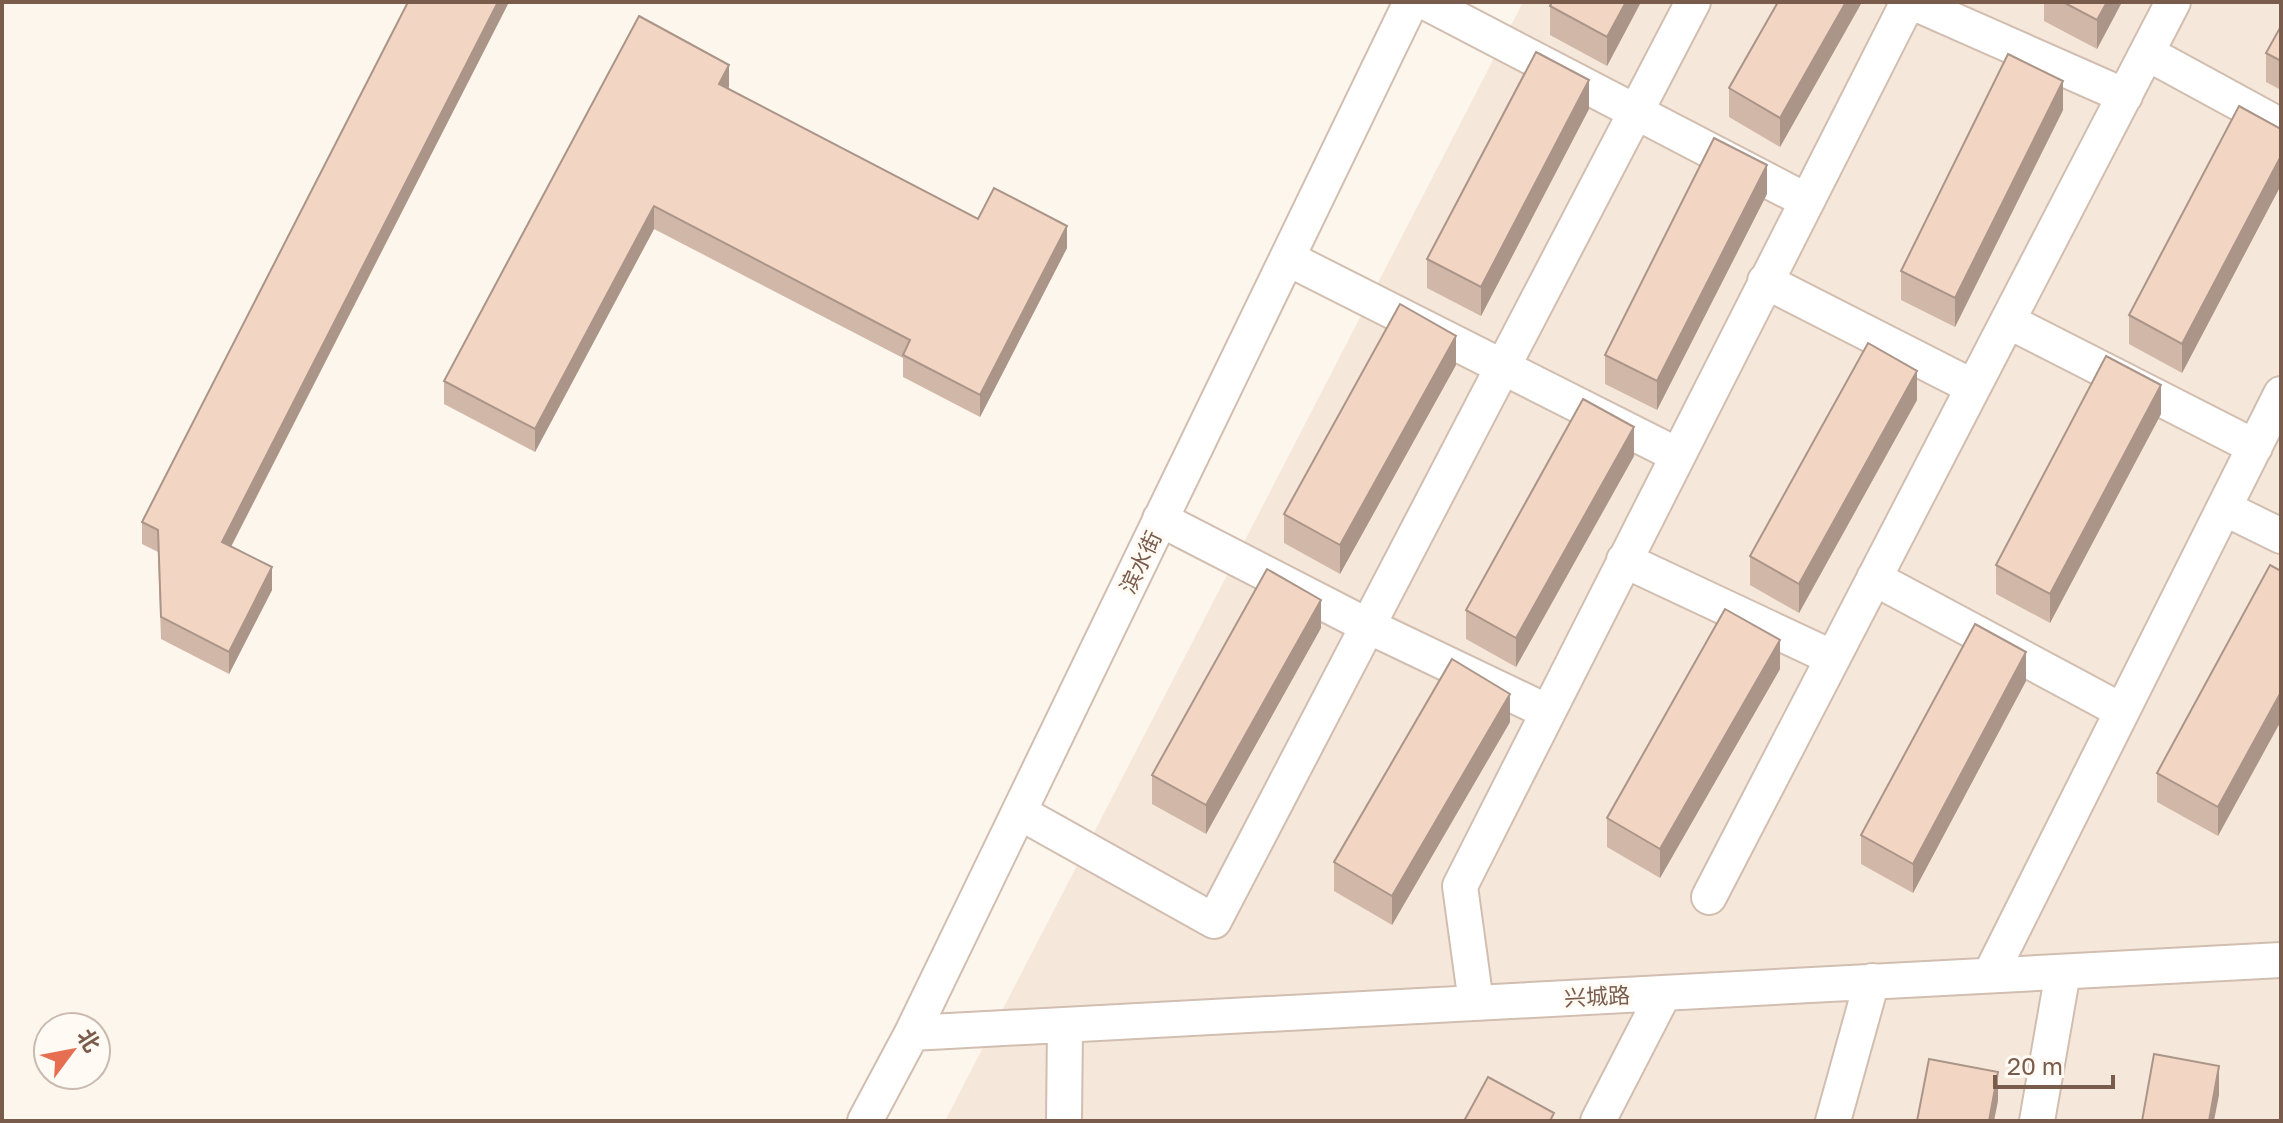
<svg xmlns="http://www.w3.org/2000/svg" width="2283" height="1123" font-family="'Golos Text','Noto Sans SC',sans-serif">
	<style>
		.residential { fill: #f5e8da }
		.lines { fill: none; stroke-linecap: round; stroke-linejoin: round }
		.minor-casing { stroke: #d1beb0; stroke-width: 38 }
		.minor { stroke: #fff; stroke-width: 34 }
		.wall { fill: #d1b7a8 }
		.shaded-wall { fill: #aa9588 }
		.building { fill: #f3d5c3; stroke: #aa9588; stroke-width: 2 }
		.labels { text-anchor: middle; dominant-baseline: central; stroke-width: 7; stroke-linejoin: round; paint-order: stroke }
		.street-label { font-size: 22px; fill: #7a5c4d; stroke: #fffaf3 }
	</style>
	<rect width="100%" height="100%" fill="#fdf6ec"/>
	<path class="residential" d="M1523,2H2281V1121H945Z"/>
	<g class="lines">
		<defs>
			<path id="minor" d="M1425,2L1805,200
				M1912,2L2125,96
				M2147,53L2281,126
				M1287,258L1677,455
				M1765,281L1973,387
				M2008,321L2255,447
				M2224,508L2281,536
				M1160,519L1368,626L1548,712
				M1624,560L1833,658
				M1874,578L2122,711
				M1019,812L1214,921L1693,2
				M1709,897L2173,2
				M1990,975L2281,394
				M1476,1003L1460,886L1908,2
				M912,1033L2281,960
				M865,1121L912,1033L1411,2
				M1064,1121L1065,1025
				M1598,1121L1664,993
				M1833,1121L1872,981
				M2037,1121L2063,972"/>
		</defs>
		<use href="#minor" class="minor-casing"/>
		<use href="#minor" class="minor"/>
	</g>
	<path class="wall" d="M408,2H509L231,547L272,590L229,674L161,639L158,552L142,544V522Z
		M1641,2L1607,66L1550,35V6Z
		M1778,2H1862L1780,147L1729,117V88Z
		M2044,2H2122L2097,49L2044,21Z
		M2281,26V90L2266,82V53Z
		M729,87L728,89L978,219L1067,248L980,417L903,377V358L654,229L535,452L444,404V381Z
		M1589,109L1481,316L1427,288V259Z
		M2063,110L1955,327L1901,300V271Z
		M2281,129V185L2182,373L2129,344V315Z
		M1767,194L1657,410L1605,384V355Z
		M1456,365L1340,574L1284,543V514Z
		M1917,400L1799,613L1750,585V556Z
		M2161,414L2050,623L1996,594V565Z
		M1634,456L1516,667L1466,639V610Z
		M2270,565L2218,836L2157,802V773Z
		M1321,628L1206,834L1152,804V775Z
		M1780,669L1660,878L1607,847V818Z
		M2026,681L1913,893L1861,864V835Z
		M1510,722L1392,925L1334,891V862Z"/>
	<path class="shaded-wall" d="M498,2H509L222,564V542Z
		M1626,2H1641L1607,66V37Z
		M1846,2H1862L1780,147V118Z
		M2107,2H2122L2097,49V20Z
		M729,65V87L719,107V84Z
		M1589,80V109L1481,316V287Z
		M2063,81V110L1955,327V298Z
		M2281,156V185L2182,373V344Z
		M1767,165V194L1657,410V381Z
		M654,206V229L535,452V429Z
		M1067,226V248L980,417V395Z
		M1456,336V365L1340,574V545Z
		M1917,371V400L1799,613V584Z
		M2161,385V414L2050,623V594Z
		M1634,427V456L1516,667V638Z
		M272,567V590L229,674V652Z
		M1321,600V628L1206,834V805Z
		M1780,640V669L1660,878V849Z
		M2026,652V681L1913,893V864Z
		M2281,692V721L2218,836V807Z
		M1510,694V722L1392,925V896Z
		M2219,1066V1095L2214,1121H2209Z
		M1998,1072V1101L1994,1121H1989Z"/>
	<path class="building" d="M408,2H498L222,542L272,567L229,652L161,617L158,530L142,522Z
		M1552,2H1626L1607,37L1550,6Z
		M1778,2H1846L1780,118L1729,88Z
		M2063,2H2107L2097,20Z
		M639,16L729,65L719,84L978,219L994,188L1067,226L980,395L903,355L910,340L654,206L535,429L444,381Z
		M2281,26V61L2266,53Z
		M1536,52L1589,80L1481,287L1427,259Z
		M2008,54L2063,81L1955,298L1901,271Z
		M2239,106L2281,129V156L2182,344L2129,315Z
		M1714,138L1767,165L1657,381L1605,355Z
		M1400,304L1456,336L1340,545L1284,514Z
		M1868,343L1917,371L1799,584L1750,556Z
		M2106,356L2161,385L2050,594L1996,565Z
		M1583,399L1634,427L1516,638L1466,610Z
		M2270,565L2281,571V692L2218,807L2157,773Z
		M1267,569L1321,600L1206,805L1152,775Z
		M1725,609L1780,640L1660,849L1607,818Z
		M1975,624L2026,652L1913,864L1861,835Z
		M1452,659L1510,694L1392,896L1334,862Z
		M2154,1054L2219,1066L2209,1121H2142Z
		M1929,1059L1998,1072L1989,1121H1917Z
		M1488,1077L1554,1113L1550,1121H1464Z"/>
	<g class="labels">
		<g class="street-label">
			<text transform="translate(1140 562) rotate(-64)">滨水街</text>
			<text transform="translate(1597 996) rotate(-3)">兴城路</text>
		</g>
	</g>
	<rect width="2283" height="1123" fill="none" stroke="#7a5c4d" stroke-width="8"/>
	<g transform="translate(72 1051) rotate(58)"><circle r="38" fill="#fffaf3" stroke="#cabbb1" stroke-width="2"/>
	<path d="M0-6L14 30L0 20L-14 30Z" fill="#e76f51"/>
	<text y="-12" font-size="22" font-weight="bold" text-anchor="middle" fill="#7a5c4d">北</text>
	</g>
	<path d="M1995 1075v12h118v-12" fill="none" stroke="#7a5c4d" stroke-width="4"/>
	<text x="2007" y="1075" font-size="24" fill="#7a5c4d" stroke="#fffaf3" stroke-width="6" paint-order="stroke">20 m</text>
</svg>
